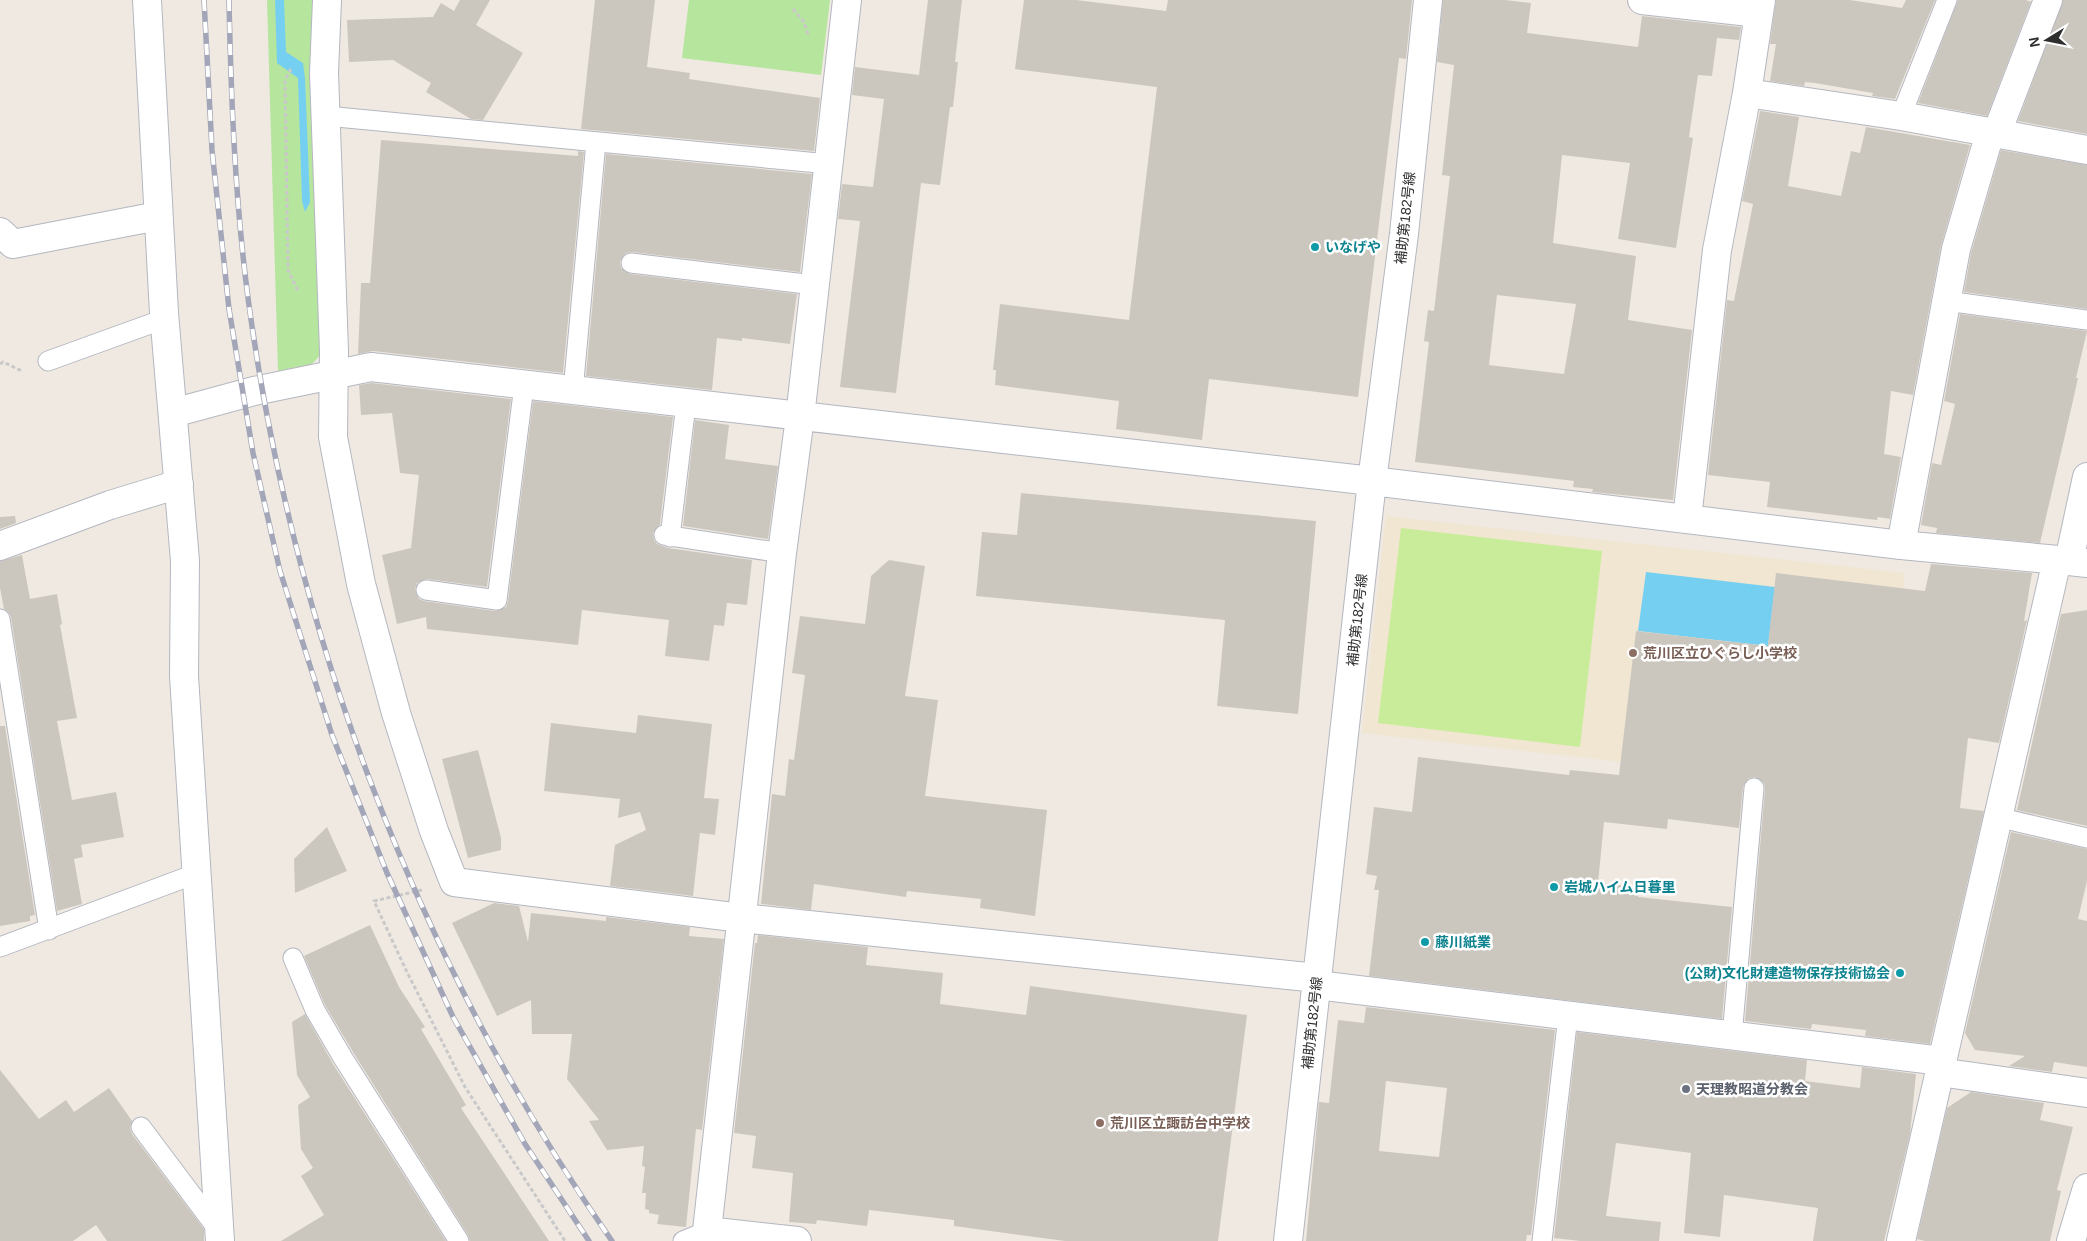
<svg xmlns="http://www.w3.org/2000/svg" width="2087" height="1241" font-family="Helvetica,'Noto Sans JP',sans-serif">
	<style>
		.education { fill: #f0e6d1 }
		.green { fill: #b6e59e }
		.pitch { fill: #c9ec9a }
		.water { fill: #75cff0 }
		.building { fill: #cbc7bf; fill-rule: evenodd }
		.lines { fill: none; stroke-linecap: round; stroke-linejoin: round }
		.service-casing { stroke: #b4b7c1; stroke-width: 21 }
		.minor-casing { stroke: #b4b7c1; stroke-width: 30 }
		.tertiary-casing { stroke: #b4b7c1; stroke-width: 30 }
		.path { stroke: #c9c9c9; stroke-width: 3; stroke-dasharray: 4 2.5; stroke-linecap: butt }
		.service { stroke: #fff; stroke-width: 19 }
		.minor { stroke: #fff; stroke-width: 28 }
		.tertiary { stroke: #fff; stroke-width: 28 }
		.rail-casing { stroke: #a3a6b8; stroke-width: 5.5 }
		.rail { stroke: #fff; stroke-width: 4; stroke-dasharray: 11; stroke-linecap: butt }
		.culture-dot { fill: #0f9aa8; stroke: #fff; stroke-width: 2 }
		.education-dot { fill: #8d6e63; stroke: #fff; stroke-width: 2 }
		.worship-dot { fill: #6b7280; stroke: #fff; stroke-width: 2 }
		.labels { text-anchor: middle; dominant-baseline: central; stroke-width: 5; stroke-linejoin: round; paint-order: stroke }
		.street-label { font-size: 14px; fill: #2e2e2e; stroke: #fff }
		.culture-label { font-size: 14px; font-weight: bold; fill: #0d838f; stroke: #fff; text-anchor: start }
		.education-label { font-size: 14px; font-weight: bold; fill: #785e54; stroke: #fff; text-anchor: start }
		.worship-label { font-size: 14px; font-weight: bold; fill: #5b616d; stroke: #fff; text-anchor: start }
	</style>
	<rect width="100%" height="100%" fill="#efe9e1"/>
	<path class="education" d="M1386,516L1905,573L1876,790L1362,733Z"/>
	<path class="green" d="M267,0H312V88L324,351L312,364L278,371Z
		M689,0H830L821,75L682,58Z"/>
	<path class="pitch" d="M1401,528L1602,551L1580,747L1378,723Z"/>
	<path class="water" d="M275,0H284L286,52L303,63L305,78L310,202L305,212L302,201L298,78L277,63Z
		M1646,572L1775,587L1768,646L1638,631Z"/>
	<path class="building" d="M460,0H490L476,25L523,53L483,120L471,119L426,92L431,83L393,60L349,62L347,20L433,17L441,3L454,11Z
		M595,0H655L647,67L690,73L689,79L820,98L814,151L581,129Z
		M928,0H962L955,62H958L953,107H950L940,185L921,183L896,393L840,387L860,221L838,219L842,184L873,187L884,99L852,95L855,67L919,75Z
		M1024,0H1076L1166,11L1168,0H1412L1406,59L1399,58L1358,397L1209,379L1202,440L1116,429L1119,401L995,385L996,370H993L1000,304L1129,320L1157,87L1015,69Z
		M1443,0H1505L1531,3L1527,33L1638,47L1642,16L1741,27L1739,40L1717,38L1712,76L1698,75L1689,137L1693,138L1676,248L1618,239L1630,163L1562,155L1553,243L1636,256L1628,320L1692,330L1673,500L1592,492L1593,489L1573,487L1574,481L1415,462L1429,342L1424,341L1428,310L1434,311L1450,176L1442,175L1454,65L1437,62ZM1497,295L1576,304L1564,374L1489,365Z
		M1776,0H1850L1902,8L1906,0H1935L1895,99L1872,96L1873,93L1815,83L1805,82L1804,86L1770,81L1776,44H1770Z
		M1958,0H2026L2031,2L1987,116L1918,103Z
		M2063,0H2087V134L2018,121Z
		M1760,111L1799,117L1788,186L1841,196L1851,151L1860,153L1866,127L1970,145L1941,246L1913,395L1891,391L1884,454L1901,457L1890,519L1878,517L1877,520L1767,507L1770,482L1708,475L1727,300L1734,301L1753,204L1742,201Z
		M381,140L578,156V151L584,152L563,373L373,351L358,354L361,283H370Z
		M2001,150L2087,165V309L1964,292L1971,253Z
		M606,154L812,174L800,272L632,252L626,253L620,261L621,268L630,274L797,294L790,344L742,338V341L717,338L712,390L586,376Z
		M1960,314L2087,331L2076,378H2078L2072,405L2040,543L1936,533L1937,528L1921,525L1932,463L1941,465L1955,404L1944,401Z
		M372,383L511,399L487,587L427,579L417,583L415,589L419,599L424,601L495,611L506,607L508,601L533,401L673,417L660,524L653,533L654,540L657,544L668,548L752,560L747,605L727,603L724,626L714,625L709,661L665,656L669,620L582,610L578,645L427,629L426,617L397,624L382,555L411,548L419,475L400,473L392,413L361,415L359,385Z
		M695,420L729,425L725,459L778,466L768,539L683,526Z
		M1021,493L1316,521L1298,714L1217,706L1225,620L976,596L982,532L1017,535Z
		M15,516L16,523L0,529V517Z
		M22,555L30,599L57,594L62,624L60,625L77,718L57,721L72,800L116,792L124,837L81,845L83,857L74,859L82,904L57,911L11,617L8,612L4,609L0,588V561Z
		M889,560L925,566L905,696L938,700L925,796L1047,810L1035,916L980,908L981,899L907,891L906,897L814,884L811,910L761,904L772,794L785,796L789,759L794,760L805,675L792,673L800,616L865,624L871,576Z
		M1931,564L2032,573L2024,621L2027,620L1999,743L1968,738L1960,808L1984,811L1930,1044L1865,1036L1866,1030L1812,1024L1811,1029L1745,1021L1765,789L1764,783L1755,777L1749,778L1743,787L1739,828L1668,819L1667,829L1604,822L1598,883L1640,887L1638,897L1732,907L1722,1019L1369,976L1379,890H1374L1377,876L1366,874L1374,807L1412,812L1418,757L1569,775L1570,770L1619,775L1636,631L1768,646L1776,573L1925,591Z
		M2087,610V826L2017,810L2061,614Z
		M638,715L712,724L704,798L719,799L715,835L700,833L693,896L610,886L615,845L646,830L640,812L618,818L620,799L544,791L551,723L636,733Z
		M0,726H5L35,915L30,916V921L0,926Z
		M478,750L501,838V850L468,858L442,759Z
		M327,827L347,871L295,893L294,859Z
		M2011,832L2087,849V881L2078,919L2087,921V1067L2054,1062L2052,1072L2009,1066L2025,1056L1975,1050L1965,1033Z
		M494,903L519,906L528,942L531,913L606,921V917L690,927L689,936L724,939L702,1130L696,1129L686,1227L657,1224L659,1215L649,1213V1210L645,1209L646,1193H642L645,1167L642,1166L644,1146L607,1150L589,1121L599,1120L567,1079L572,1034H532L531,1000L497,1016L452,923Z
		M370,925L399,987L425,1027L421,1029L466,1105L461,1108L549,1241H470L468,1235L353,1052L325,1005L304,956Z
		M758,935L868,947L866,965L943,973L940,1004L1026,1015L1030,986L1247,1015L1218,1241H1065L954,1226V1220L869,1210L867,1226L817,1220L816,1224L789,1222L793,1173L752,1168L756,1136L734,1133L755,943H757Z
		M1366,1007L1555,1030L1531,1235H1527L1526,1241H1306L1319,1102L1329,1103L1338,1020L1364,1023ZM1386,1081L1447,1088L1439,1157L1379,1151Z
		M305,1014L333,1064L446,1241H281L324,1215L301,1176L313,1168L301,1149L298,1105L310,1097L297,1075L292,1022Z
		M1577,1032L1807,1060L1805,1081L1860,1088L1862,1067L1916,1074L1910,1134L1884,1241H1813L1818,1208L1724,1195L1720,1237L1684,1233L1691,1153L1616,1143L1606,1216L1661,1222L1659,1241H1580L1554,1238Z
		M0,1070L39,1119L66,1100L74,1112L109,1088L132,1121L130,1128L132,1134L204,1229V1241H107L96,1225L73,1241H0Z
		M1971,1092L2044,1103L2040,1120L2073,1127L2057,1190L2061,1191L2050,1241H1925L1917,1239L1947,1108Z"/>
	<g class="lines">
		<defs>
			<path id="service" d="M326,116L829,164
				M1901,116L1947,0
				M631,263L814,285
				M1946,301L2087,320
				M48,361L164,319
				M573,391L596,142
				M664,535L782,553
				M670,537L686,404
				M426,590L497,600L524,385
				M0,619L49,930
				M1997,817L2087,838
				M0,947L195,874
				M293,958L315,1010L343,1058L459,1241
				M1732,1036L1754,788
				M141,1127L219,1231
				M683,1241L707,1231
				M1542,1241L1568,1016"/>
			<path id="minor" d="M147,0L164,313L185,561L184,676L220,1241
				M327,0L324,73L334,351L333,437L361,584L396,713L434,831L454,882L741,918L1317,978
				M1642,0L1759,13
				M1747,93L1901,116L2087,150
				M1996,135L2048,0
				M0,232L13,244L158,216
				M173,413L254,391L371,367L1372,481L1901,545L2069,561
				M1687,519L1717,250L1747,93L1761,0
				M1901,545L1956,249L1990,133
				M0,546L110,505L179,484
				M1317,985L1942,1061
				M1939,1072L2087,1093
				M797,1241L707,1231L782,553L800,417L847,0
				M1288,1241L1372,481L1404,234L1428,0
				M1901,1241L2057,560
				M2071,1241L2087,1188"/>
			<path id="tertiary" d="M2087,477L2069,561L2087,563"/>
		</defs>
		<use href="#service" class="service-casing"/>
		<use href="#minor" class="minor-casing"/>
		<use href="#tertiary" class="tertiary-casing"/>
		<path class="path" d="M793,9L804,22L809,37
			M291,69L285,80L288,270L298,291
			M0,364L3,362L22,371
			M422,890L374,901L405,968L465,1087L565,1241"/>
		<use href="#service" class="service"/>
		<use href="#minor" class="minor"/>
		<use href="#tertiary" class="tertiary"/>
		<defs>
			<path id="rail" d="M204,0L212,150L229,309L253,453L280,571L332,735L387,873L453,1017L525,1144L589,1241
				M229,0C231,99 235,199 248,298C293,634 418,963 612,1241"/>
		</defs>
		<use href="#rail" class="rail-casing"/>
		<use href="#rail" class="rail"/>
	</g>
	<g class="culture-dot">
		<circle cx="1315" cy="247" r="5"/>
		<circle cx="1554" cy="887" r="5"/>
		<circle cx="1425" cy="942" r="5"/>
		<circle cx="1900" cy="973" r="5"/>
	</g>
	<g class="education-dot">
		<circle cx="1633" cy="653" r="5"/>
		<circle cx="1100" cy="1123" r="5"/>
	</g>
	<circle class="worship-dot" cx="1686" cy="1089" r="5"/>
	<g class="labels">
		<g class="street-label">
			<text transform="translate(1405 218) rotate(-84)">補助第182号線</text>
			<text transform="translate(1357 620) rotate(-84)">補助第182号線</text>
			<text transform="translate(1312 1023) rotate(-84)">補助第182号線</text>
		</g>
		<g class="culture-label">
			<text x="1325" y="247">いなげや</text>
			<text x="1564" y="887">岩城ハイム日暮里</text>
			<text x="1435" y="942">藤川紙業</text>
			<text x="1890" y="973" text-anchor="end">(公財)文化財建造物保存技術協会</text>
		</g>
		<g class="education-label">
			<text x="1643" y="653">荒川区立ひぐらし小学校</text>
			<text x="1110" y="1123">荒川区立諏訪台中学校</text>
		</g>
		<g class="worship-label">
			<text x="1696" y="1089">天理教昭道分教会</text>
		</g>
	</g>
	<g transform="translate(2047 40) rotate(260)" stroke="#ffffff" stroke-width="4" paint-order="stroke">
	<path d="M0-4L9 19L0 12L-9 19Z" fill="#2e2e2e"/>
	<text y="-8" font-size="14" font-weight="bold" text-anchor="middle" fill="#2e2e2e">N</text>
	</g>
</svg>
